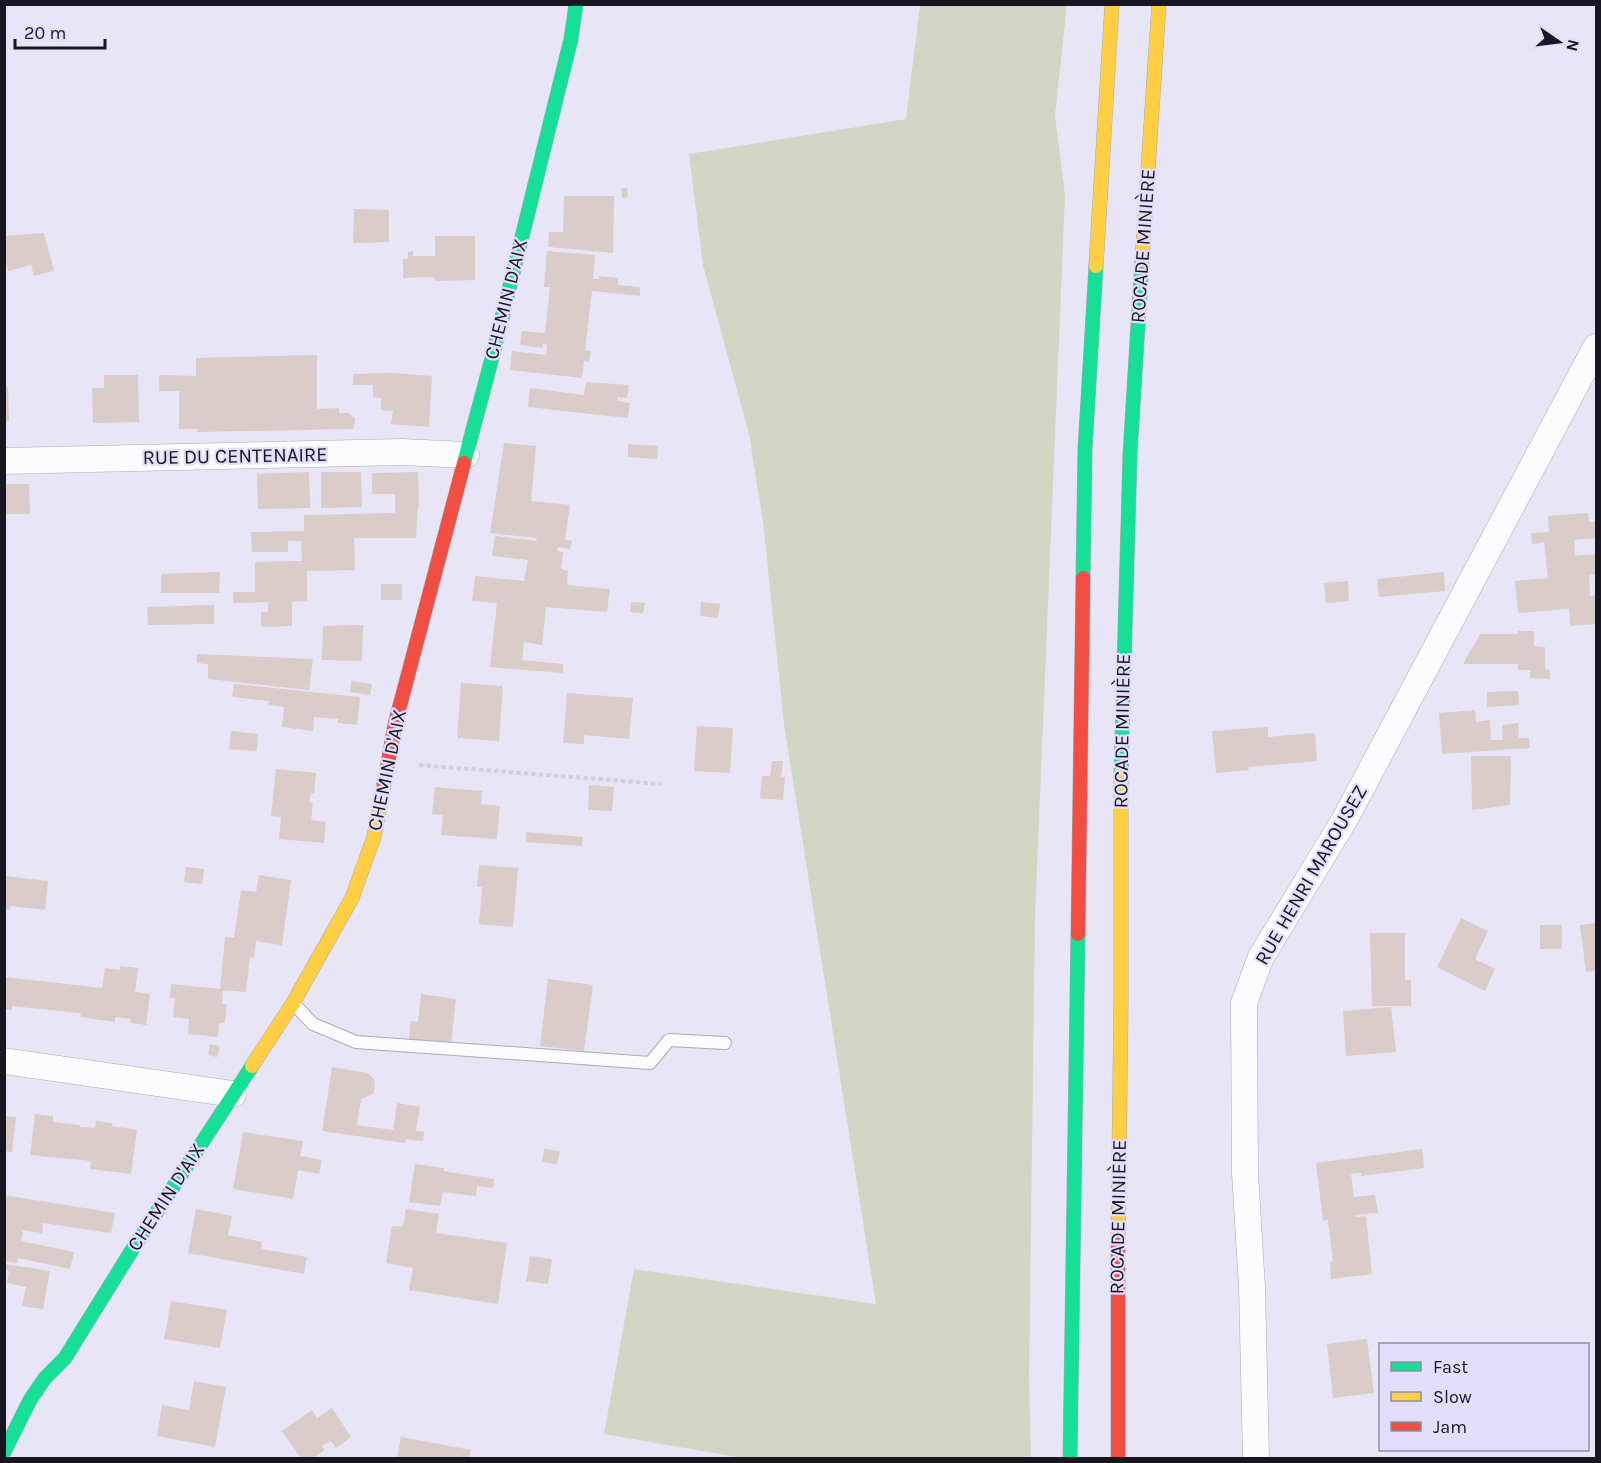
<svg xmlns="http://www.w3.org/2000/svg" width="1601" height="1463" font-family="Karla,sans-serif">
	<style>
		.green { fill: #d2d7c5 }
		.building { fill: #d9ccc9 }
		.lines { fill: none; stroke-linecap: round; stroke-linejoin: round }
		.lane-casing { stroke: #aca9b6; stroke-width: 14 }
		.street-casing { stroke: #aca9b6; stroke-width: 27 }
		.fast-casing { stroke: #aca9b6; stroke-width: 15 }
		.slow-casing { stroke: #aca9b6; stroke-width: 15 }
		.jam-casing { stroke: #aca9b6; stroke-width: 15 }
		.path { stroke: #d3d1d7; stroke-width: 4; stroke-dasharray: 4.5 3; stroke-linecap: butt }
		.lane { stroke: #fcfbfe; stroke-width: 12 }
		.street { stroke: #fcfbfe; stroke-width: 26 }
		.fast { stroke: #16e098; stroke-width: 14 }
		.slow { stroke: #ffcf43; stroke-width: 14 }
		.jam { stroke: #f24e42; stroke-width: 14 }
		.labels { text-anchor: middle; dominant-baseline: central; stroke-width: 4.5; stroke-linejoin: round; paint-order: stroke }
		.street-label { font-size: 20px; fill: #181620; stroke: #e3defd }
	</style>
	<rect width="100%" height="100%" fill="#e8e5f6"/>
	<path class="green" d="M920,5H1067L1055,115L1065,195L1035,917L1029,1379L1031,1458H743L604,1434L634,1269L876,1304L784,724L763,521L749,434L703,265L689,154L906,119Z"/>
	<path class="building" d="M621,188H627L628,197L622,198Z
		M564,196H614L613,253L548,247L549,232H563Z
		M354,209L389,210V242L353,243Z
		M44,233L54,271L34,276L31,265L8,271L4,259V236Z
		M435,236H475V280L435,281V277L403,278V259H408V252L413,251V256H435Z
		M547,251L595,255L593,279H599V276L618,278V285L640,287V296L592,291L585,350L591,351L589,362L584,361L582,378L510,370L512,351L546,355L547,345L543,344V348L520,345L522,331L545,333L550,287H544Z
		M317,355V409L339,408V413H348L355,418L354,429L197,432V429H179V391H159V375L196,376V358Z
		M393,373L432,376L429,427L391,424L393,411L381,410V398L373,397V385H353V374Z
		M104,375H138L139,422L93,423L92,388H104Z
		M586,382L629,385L627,398L618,397L617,401L630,403L628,418L528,407L530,388L584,395Z
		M4,387H8L9,421H4Z
		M504,443L536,446L531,501L570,505L565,540L572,541L570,549L558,547L557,551L563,552L561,569L568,571L567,585L610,589L607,612L546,607L542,645L524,642L522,660L563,664V673L490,667L497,603L472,601L475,576L524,581L528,560L492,556L495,536L536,541L537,538L490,533Z
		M628,444L658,446L657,459L628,457Z
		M309,472L310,508L258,509L257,474Z
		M321,472H361L362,507L321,508Z
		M418,472L419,506H418L416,538H354L355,570L307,571V601L292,602V626L261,627V612H268V604L270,602L233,603V592H255V562L302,561L301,541H288V552H252L251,532L304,531V515L395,513V494H372V473Z
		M4,484H29L30,514H4Z
		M1588,513L1589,522H1596V538L1574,540L1575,556L1596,554V574L1589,575L1590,596L1596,595V624L1570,626L1569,609L1518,613L1515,581L1548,578L1544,542L1532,544L1531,533L1549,532L1548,516Z
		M220,572L219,593H161V574Z
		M1444,572L1445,591L1379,597L1377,579Z
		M1348,581L1349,601L1326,603L1324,583Z
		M381,584H402V600H381Z
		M631,602L645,603L643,613L630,612Z
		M701,602L720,604L718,618L700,616Z
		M214,605V624L148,625L147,607Z
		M363,625L362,661L322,660L323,626Z
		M1518,631H1534V646L1545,647V669L1550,670V679L1530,678L1531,670H1518V664H1463L1480,634H1518Z
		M197,654L313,659L309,690L208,679V664L197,663Z
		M351,681L372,684L370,695L350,692Z
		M461,683L503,686L499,741L457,738Z
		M234,684L360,697L357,725L338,723V719L314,717L313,731L282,727L284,707L268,705L269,701L232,697Z
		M1518,691L1519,705L1487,707V692Z
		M567,693L633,698L629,739L584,735V744L563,743Z
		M1475,710L1476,722L1490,720L1491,740H1503L1502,725L1518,723L1519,738H1529L1530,748L1442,754L1439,713Z
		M697,726L733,728L730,773L694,771Z
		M1268,727V737L1315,733L1317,761L1248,767L1249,770L1216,773L1212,731Z
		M231,731L258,734L257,751L229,749Z
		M1471,756H1511L1510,805L1472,810Z
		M772,761H783L781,777H785L783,800L760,798L762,776H770Z
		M276,769L316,773L314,793H311L309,802L313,803L311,820L326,822L324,843L279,839L281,817L271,816Z
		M589,785L614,787L612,811L588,810Z
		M435,787L482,791L481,804L500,806L497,839L441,835L443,815L432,814Z
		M526,832L583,837L582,846L526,842Z
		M479,865L518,868L513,927L479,924L482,887H477Z
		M186,867L204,869L202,884L184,882Z
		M259,875L291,880L282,945L256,941L254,958L250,957L246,992L223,990L222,1004H227L225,1023H219L218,1037L188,1034L189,1019L173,1017L175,998H170L171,984L220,989L225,937L234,938L241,890L256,892Z
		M4,876L48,881L45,910L11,906L10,910L4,909Z
		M1461,918L1488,931L1475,959L1495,969L1485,991L1437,967Z
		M1596,923V971L1586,972L1580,925Z
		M1540,925H1562V949H1540Z
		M1370,933H1405V980H1411V1006H1372Z
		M120,966L138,968L135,992L150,994L146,1025L130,1023L131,1019L115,1017V1022L80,1017L81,1013L12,1006V1010L4,1009V977L102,988L105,968L120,970Z
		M548,979L593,985L584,1051L540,1046Z
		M421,994L456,999L451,1044L409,1039L411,1021L418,1022Z
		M1391,1007L1396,1052L1346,1056L1343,1011Z
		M210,1044L220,1046L217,1057L208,1055Z
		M332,1067L368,1073L374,1079L375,1086L373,1094L361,1099L357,1125L393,1130L397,1103L420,1107L416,1131L424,1132L423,1141L406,1139L405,1143L322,1131Z
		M35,1114L53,1116V1122L80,1125V1127L95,1128L96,1121L112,1123V1126L137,1130L131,1174L90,1169L91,1161L30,1155Z
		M4,1116L16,1117L12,1152L4,1151Z
		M243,1132L303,1141L300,1156L322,1160L319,1174L298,1170L293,1199L233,1189Z
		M544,1149L560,1151L557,1164L542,1162Z
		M1422,1149L1424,1168L1361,1176V1173L1351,1174L1354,1197L1375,1195L1378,1213L1356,1215V1217L1366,1216L1372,1274L1331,1279L1330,1262L1333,1261L1328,1220L1323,1221L1316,1163Z
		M415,1164L444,1168L443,1171L494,1179L493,1188L477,1186L476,1196L443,1192L440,1206L409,1202Z
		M4,1195L115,1213L111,1233L43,1223L42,1233L23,1230L21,1241L74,1252L70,1269L18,1258L17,1263L4,1261Z
		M196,1209L232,1216L228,1235L262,1242L261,1249L307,1257L304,1274L188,1253Z
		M406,1209L439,1214L436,1233L507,1243L498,1304L409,1290L413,1268L386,1263L392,1226L403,1227Z
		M530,1256L552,1259L548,1284L526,1281Z
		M4,1264L50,1271L43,1309L22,1306L26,1287L7,1283L9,1271L4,1270Z
		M171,1301L227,1310L220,1348L164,1339Z
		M1367,1339L1374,1393L1333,1398L1327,1344Z
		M194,1381L226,1387L215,1447L157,1436L162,1405L189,1410Z
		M332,1408L351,1437L336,1448L331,1441L322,1446L325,1450L313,1458H301L282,1431L312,1410L317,1418Z
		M401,1437L471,1450L469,1458H397Z"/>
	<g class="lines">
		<defs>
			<path id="lane" d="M294,1004L313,1024L356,1042L650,1063L669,1040L725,1043"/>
			<path id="street" d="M4,461L402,452L466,455
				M4,1061L233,1094
				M1256,1458L1252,1287L1245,1173L1244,1003L1261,957L1345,819L1596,347"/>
			<path id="fast" d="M464,463L492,358L571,39L576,4
				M1083,578L1085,449L1096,266
				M1121,773L1130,454L1142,260
				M4,1452L30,1400L45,1378L65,1358L132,1250L252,1066
				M1070,1458L1078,934"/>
			<path id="slow" d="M1142,260L1159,4
				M1096,266L1112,4
				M252,1066L293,1003L352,898L374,837L384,784
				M1118,1243L1121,1000V773"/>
			<path id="jam" d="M384,784L395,724L464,463
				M1078,934L1083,578
				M1118,1243V1458"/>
		</defs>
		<use href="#lane" class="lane-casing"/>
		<use href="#street" class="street-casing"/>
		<use href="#fast" class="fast-casing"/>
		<use href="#slow" class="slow-casing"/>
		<use href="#jam" class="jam-casing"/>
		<path class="path" d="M419,765L661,784"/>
		<use href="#lane" class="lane"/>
		<use href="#street" class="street"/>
		<use href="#fast" class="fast"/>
		<use href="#slow" class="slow"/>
		<use href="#jam" class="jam"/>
	</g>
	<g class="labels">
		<g class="street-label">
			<text transform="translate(1143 246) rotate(-86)">ROCADE MINIÈRE</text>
			<text transform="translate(506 299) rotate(-76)">CHEMIN D'AIX</text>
			<text transform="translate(235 456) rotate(-1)">RUE DU CENTENAIRE</text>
			<text transform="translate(1122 731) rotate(-89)">ROCADE MINIÈRE</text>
			<text transform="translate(387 770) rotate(-78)">CHEMIN D'AIX</text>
			<text transform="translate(1311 875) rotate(-60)">RUE HENRI MAROUSEZ</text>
			<text transform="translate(166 1197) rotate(-57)">CHEMIN D'AIX</text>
			<text transform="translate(1118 1217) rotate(-89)">ROCADE MINIÈRE</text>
		</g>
	</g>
	<rect width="1601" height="1463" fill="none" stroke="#181620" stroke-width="12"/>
	<rect x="1379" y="1343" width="210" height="108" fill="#e3defd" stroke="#928ea5" stroke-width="1.5"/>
	<rect x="1391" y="1362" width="30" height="9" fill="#16e098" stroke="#928ea5" stroke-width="1.5"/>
	<text x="1433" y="1373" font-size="18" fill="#181620">Fast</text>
	<rect x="1391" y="1392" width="30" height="9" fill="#ffcf43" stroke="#928ea5" stroke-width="1.5"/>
	<text x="1433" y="1403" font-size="18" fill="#181620">Slow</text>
	<rect x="1391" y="1422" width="30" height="9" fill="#f24e42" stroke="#928ea5" stroke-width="1.5"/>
	<text x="1433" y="1433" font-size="18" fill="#181620">Jam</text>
	<g transform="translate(1559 42) rotate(104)" stroke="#e3defd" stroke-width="4.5" paint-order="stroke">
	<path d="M0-4.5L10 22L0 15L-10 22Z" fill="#181620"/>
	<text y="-9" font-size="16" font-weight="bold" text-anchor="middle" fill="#181620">N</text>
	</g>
	<path d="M15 39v9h90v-9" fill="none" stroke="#181620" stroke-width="3"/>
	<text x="24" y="39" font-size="18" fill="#181620" stroke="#e3defd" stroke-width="4.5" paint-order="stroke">20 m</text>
</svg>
